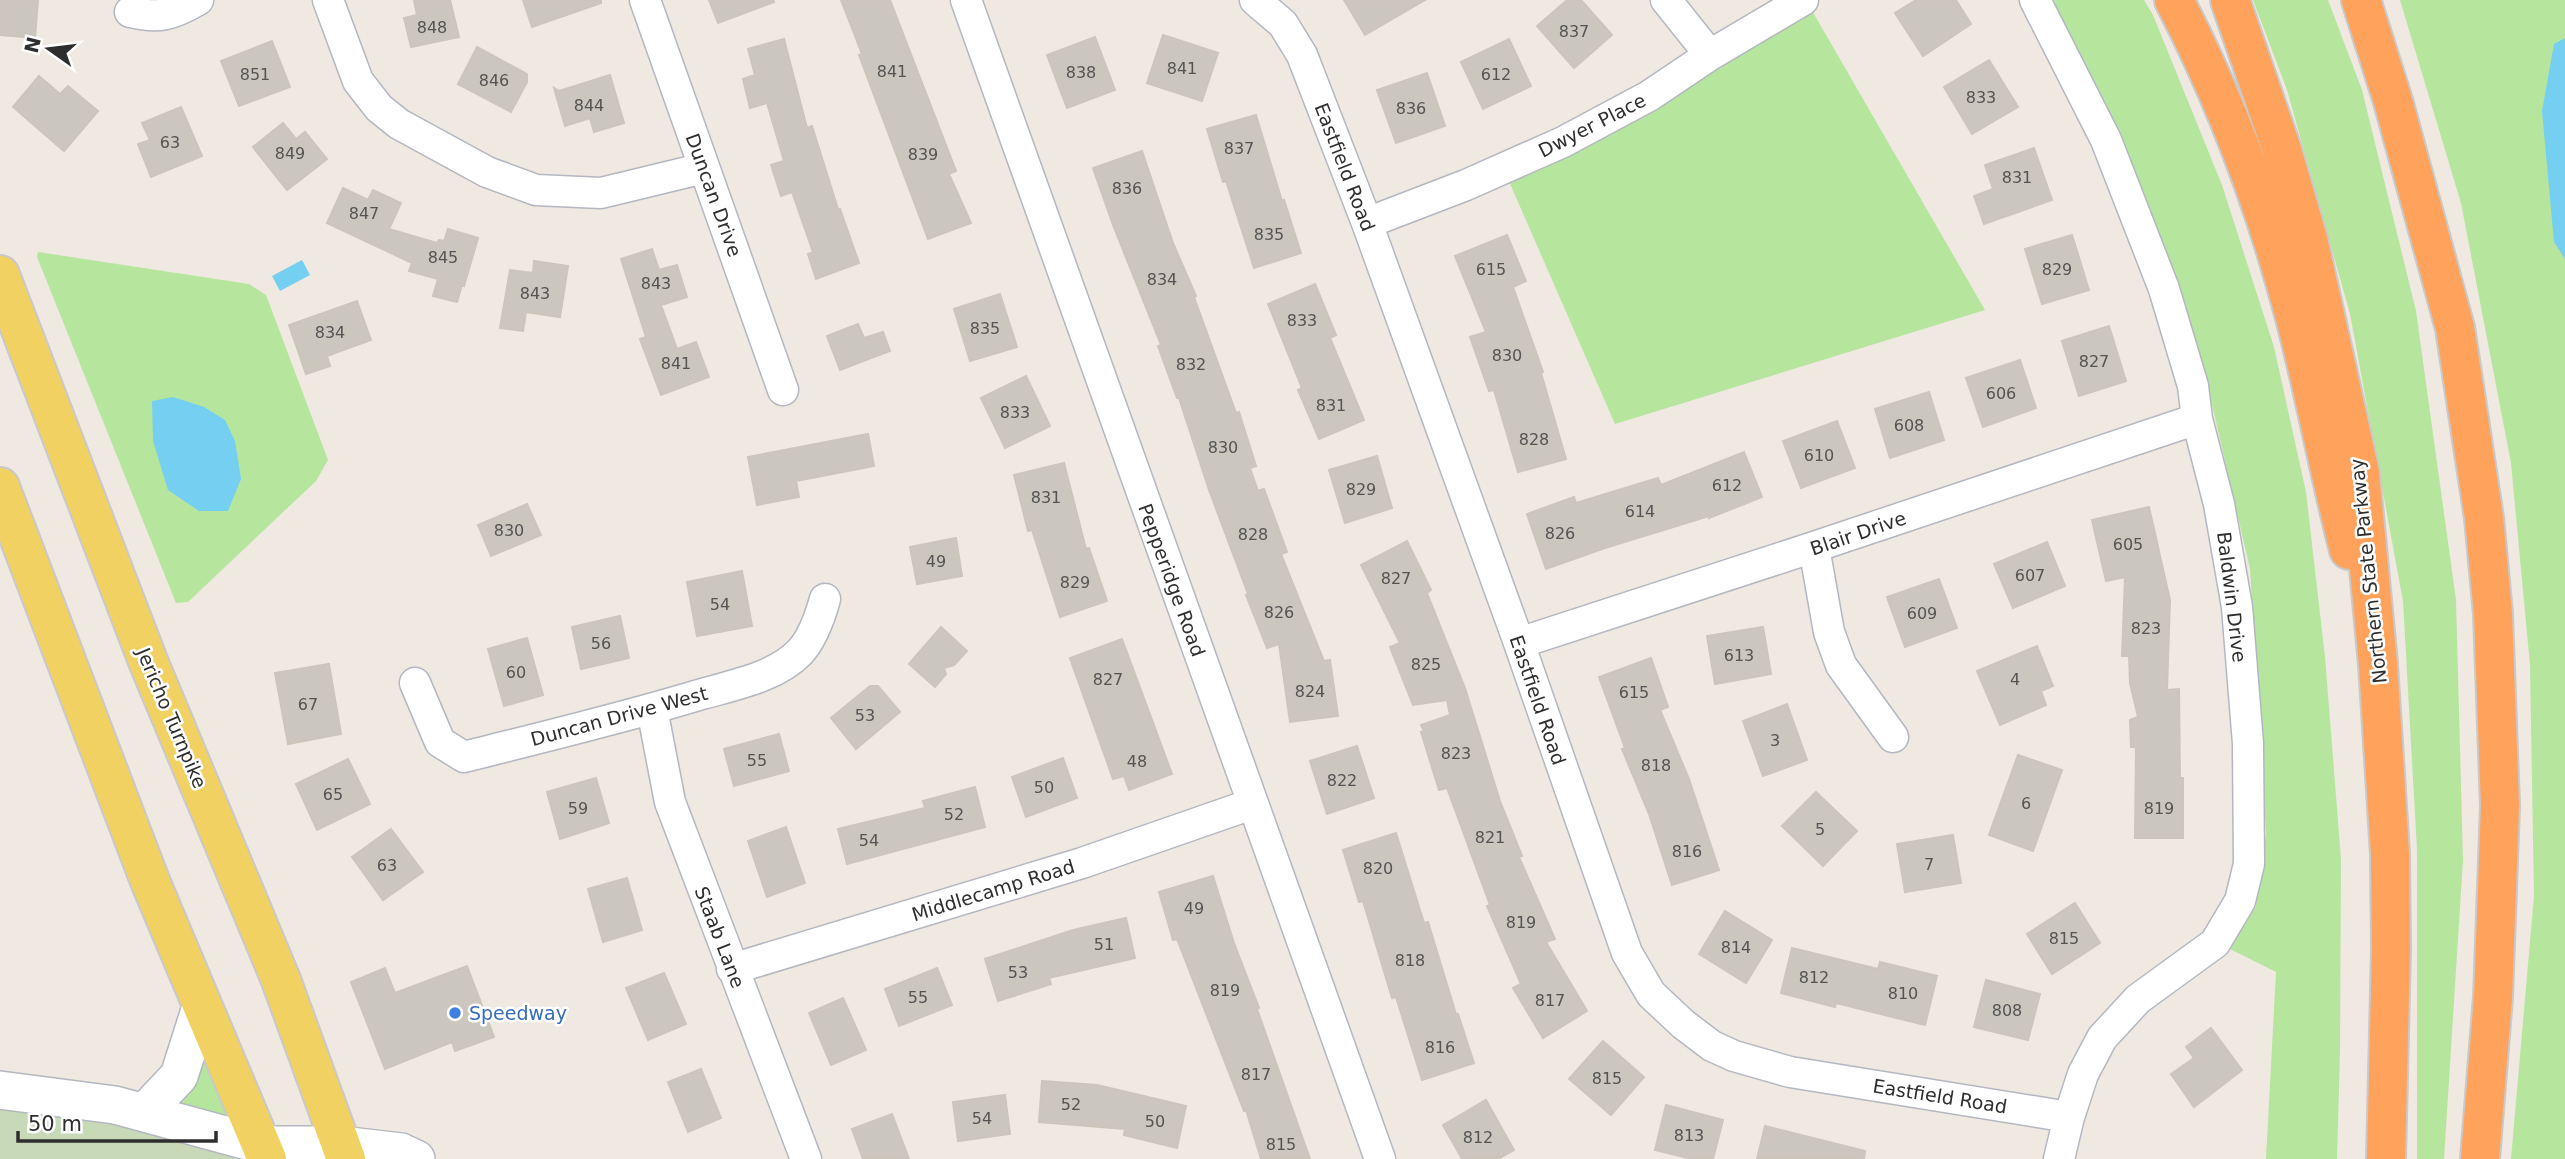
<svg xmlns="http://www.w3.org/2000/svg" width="2565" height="1159" font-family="'DejaVu Sans',sans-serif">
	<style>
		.green { fill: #b6e59e }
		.cemetery { fill: #c8d9b8 }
		.water { fill: #75cff0 }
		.building { fill: #cbc7bf; stroke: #cbc5ba; stroke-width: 2 }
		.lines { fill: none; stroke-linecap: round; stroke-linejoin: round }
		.minor-casing { stroke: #b4b7c1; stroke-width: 33 }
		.tertiary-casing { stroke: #b4b7c1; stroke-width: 40 }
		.primary-casing { stroke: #c9c9c9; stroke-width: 42 }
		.motorway-casing { stroke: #c9c9c9; stroke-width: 42 }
		.minor { stroke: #fff; stroke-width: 30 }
		.tertiary { stroke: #fff; stroke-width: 37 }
		.primary { stroke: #f2d163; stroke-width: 38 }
		.motorway { stroke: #ffa35c; stroke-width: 38 }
		.shop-dot { fill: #3f7fe0; stroke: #fff; stroke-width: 2.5 }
		.labels { text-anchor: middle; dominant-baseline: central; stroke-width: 5; stroke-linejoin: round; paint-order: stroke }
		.number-label { font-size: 16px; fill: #555452 }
		.street-label { font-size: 19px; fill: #2e2e2e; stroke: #fff }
		.shop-label { font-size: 19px; fill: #366cbe; stroke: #fff; text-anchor: start }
	</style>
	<rect width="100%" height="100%" fill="#efe9e1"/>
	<path class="green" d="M2048,0H2144L2153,15L2222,185L2274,347L2306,492L2325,657L2341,859L2340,1052L2337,1159H2266L2276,972L2230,949L2256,906L2266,833L2250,569L2211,400L2165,252Z
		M2253,0H2328L2362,90L2416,311L2456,600L2463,860L2444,1159H2417V850L2403,601L2350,314L2287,90Z
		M2400,0H2565V1159H2511L2534,896L2530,665L2511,463L2461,203Z
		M1811,9L1985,310L1615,424L1508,179Z
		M38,252L249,284L266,295L328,460L316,481L188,602L176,603L37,257Z
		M202,1018L252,1137L156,1108Z"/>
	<path class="cemetery" d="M0,1090L267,1159H0Z"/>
	<path class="water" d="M2565,38V259L2554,242L2542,111L2554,44Z
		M302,260L310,275L280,291L272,276Z
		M173,397L204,407L225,420L235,441L241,479L228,511H199L168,490L153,441L152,401Z"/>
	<path class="building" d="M0,0H38L35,38L0,35Z
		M414,0H450L459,37L411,47L404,18L417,15Z
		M523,0H601V3L532,27Z
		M709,0H773L774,2L718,23Z
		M841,0H890L956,171L949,174L971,223L928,239L859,55L862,54Z
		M1344,0H1425L1365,35Z
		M1567,0H1581L1612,35L1574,68L1537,26Z
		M1916,0H1956L1971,24L1923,56L1895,13Z
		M1163,35L1218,53L1202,101L1147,83Z
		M1095,37L1115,90L1067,108L1047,55Z
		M784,39L807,128L812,126L838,209H840L859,263L816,279L808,254L813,252L792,192L781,196L771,165L784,161L767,103L750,108L743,79L755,75L748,49Z
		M1509,39L1531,86L1483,109L1461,62Z
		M272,41L290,87L239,106L221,61Z
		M477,47L527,74V82L511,112L458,84Z
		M1989,60L2018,107L1972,134L1944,87Z
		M1427,73L1445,126L1396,143L1377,90Z
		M610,75L624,123L594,132L590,118L565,126L554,88L559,91Z
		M39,76L60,94L68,86L98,111L64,151L13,107Z
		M181,107L202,156L151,177L138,144L150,140L142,123Z
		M1256,115L1282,201L1284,200L1301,253L1254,268L1226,181L1223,182L1207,129Z
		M283,123L296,139L305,132L327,159L287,190L253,147Z
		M2034,148L2052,200L1984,224L1974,196L1993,189L1985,165Z
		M1142,151L1173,243L1196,296L1194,297L1236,413L1239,412L1256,466L1250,468L1258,491L1264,489L1287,552L1281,554L1324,661L1330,660L1338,716L1290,722L1279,644L1267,648L1246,595L1248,594L1209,490L1179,398H1177L1158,346L1161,345L1113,225L1093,168Z
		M343,188L368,200L373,190L401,203L389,229L437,243L439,240L444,241L448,229L478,238L464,286L462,285L457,302L433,296L438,279L409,271L412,263L327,223Z
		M1507,235L1526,281L1513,287L1543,372L1541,373L1566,459L1518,472L1494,390L1489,391L1470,337L1486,332L1455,256Z
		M2072,235L2089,290L2042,304L2025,249Z
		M652,249L659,270L677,265L687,297L661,305L677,349L696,342L709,377L661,395L640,339L646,337L621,259Z
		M534,261L568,266L560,317L526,312L523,331L500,328L510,270L533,273Z
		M1315,284L1336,335L1330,338L1364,420L1319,439L1298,390L1302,388L1268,304Z
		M1000,294L1017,347L970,361L954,309Z
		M357,301L371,340L327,356L330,366L306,374L289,325Z
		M858,324L864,338L883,332L890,351L840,370L827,336Z
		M2109,326L2126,381L2079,396L2062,341Z
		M2020,360L2036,408L1983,427L1966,378Z
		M1026,376L1050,426L1005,448L981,398Z
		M1929,392L1944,440L1890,458L1875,409Z
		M1837,421L1855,468L1801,488L1783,441Z
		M868,434L874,466L796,481L799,497L757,505L748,457Z
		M1744,452L1762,497L1709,518V516L1605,548L1546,569L1527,514L1574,497L1576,503L1658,478L1661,485Z
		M1377,456L1392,508L1345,523L1329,470Z
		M1064,463L1086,549L1089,548L1107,601L1060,617L1032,530L1028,531L1014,475Z
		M527,504L541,535L491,556L478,525Z
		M2149,507L2170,600L2167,690L2179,689L2180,778H2183V838H2135L2136,747H2131L2130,720L2138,717L2130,683L2129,656H2122L2125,577L2106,581L2092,520Z
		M956,538L962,576L917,584L910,547Z
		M1407,541L1431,590L1427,593L1465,688L1500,801L1522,856L1519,857L1555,939L1546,942L1587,1011L1543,1038L1513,988L1521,984L1487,906L1490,905L1447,788L1439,790L1421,732L1424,731L1421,725L1450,715L1447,700L1413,705L1390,647L1400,643L1361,565Z
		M2047,542L2065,586L2013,608L1994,564Z
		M742,571L752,626L697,636L687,582Z
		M1939,579L1957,628L1905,647L1887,597Z
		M620,616L629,658L581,669L572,627Z
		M941,627L967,651L954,665L944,668L946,674L935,687L909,664Z
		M1763,627L1771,674L1715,684L1707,636Z
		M527,638L543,695L504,706L488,649Z
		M1122,639L1172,774L1129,790L1124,776L1113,779L1070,658Z
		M2037,646L2053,686L2041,691L2046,705L2000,725L1977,671Z
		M1651,658L1668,707L1660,710L1689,779L1719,870L1672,885L1649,814L1622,749L1625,748L1599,677Z
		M329,664L341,734L288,744L275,673Z
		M870,686H878L900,712L856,749L831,718Z
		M1787,704L1807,760L1763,776L1743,721Z
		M779,734L789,771L734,786L724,749Z
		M1357,746L1374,798L1327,814L1310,761Z
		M2018,755L2062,770L2033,851L1989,835Z
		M1063,758L1077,798L1026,817L1012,777Z
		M348,759L370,804L317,830L296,784Z
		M596,778L609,823L560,839L547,792Z
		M975,787L985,827L847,864L838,829L925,808L923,801Z
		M1816,792L1857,831L1823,866L1782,826Z
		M786,827L805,883L767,897L748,841Z
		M391,829L423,872L383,900L352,857Z
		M1396,833L1424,923L1428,922L1456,1014H1458L1474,1063L1422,1080L1396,997L1392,998L1363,901L1359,902L1343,850Z
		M1953,835L1961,883L1905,892L1897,844Z
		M1213,876L1234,943L1259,1008L1257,1009L1310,1159H1261L1246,1110L1244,1111L1177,939L1173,940L1159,892Z
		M627,878L642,930L603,942L588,889Z
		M2075,903L2100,943L2052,974L2027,934Z
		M1725,911L1772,940L1746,983L1699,954Z
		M1126,918L1135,958L1049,978L1051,984L998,1001L985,959L1073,930Z
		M1792,948L1878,969L1880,962L1937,976L1925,1025L1836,1003L1835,1007L1781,993Z
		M467,966L494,1037L455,1051L452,1042L385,1069L351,982L385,968L395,993Z
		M937,968L952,1005L899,1026L885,989Z
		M664,973L686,1024L648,1040L626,988Z
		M1986,980L2040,994L2028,1040L1974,1027Z
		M843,998L866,1050L831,1065L809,1013Z
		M2211,1028L2242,1070L2194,1107L2171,1074L2194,1058L2186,1047Z
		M1603,1041L1644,1077L1611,1115L1569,1079Z
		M701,1069L721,1118L688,1132L668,1082Z
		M1042,1081L1097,1085L1186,1106L1177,1148L1124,1135L1125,1129L1039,1122Z
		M1005,1095L1010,1134L958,1141L953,1102Z
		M1486,1100L1514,1150L1498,1159H1462L1443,1125Z
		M1666,1105L1723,1120L1713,1159H1692L1655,1150Z
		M892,1114L909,1159H863L852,1129Z
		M1765,1126L1865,1151L1864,1159H1757Z"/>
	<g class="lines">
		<defs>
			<path id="minor" d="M328,0L358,81L379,108L399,124L487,172L536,190L601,193L704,168
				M645,0L783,390
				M966,0L1380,1159
				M1255,0L1283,24L1302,55L1367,223L1519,643L1627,953L1651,994L1683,1024L1712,1046L1734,1056L1790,1072L2069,1117
				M1666,0L1710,55
				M2035,0L2106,140L2164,289L2193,386L2197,419L2219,504L2237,607L2248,744L2249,864L2240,901L2215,943L2138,999L2102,1038L2083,1074L2069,1117L2059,1159
				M130,12C159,19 172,15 198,0
				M1367,223L1466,185L1563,142L1649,96L1710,55L1803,0
				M1814,547L1829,632L1841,665L1893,737
				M1519,643L1814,547L2197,419
				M415,683L440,742L464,757C543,737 623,718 702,694C734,685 776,677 800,652C813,638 820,617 825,599
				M652,709L670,802L806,1159
				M732,969L1082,863L1252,804"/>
			<path id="tertiary" d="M0,1090L115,1105L262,1145H341L401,1152L416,1159
				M145,1112L179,1076L201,1007"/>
			<path id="primary" d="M0,275L148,661L281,980L346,1159
				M0,487L150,881L267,1159"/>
			<path id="motorway" d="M2174,0C2226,100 2266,208 2295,317C2315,394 2329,472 2349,550
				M2230,0L2282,150L2308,239L2360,473L2378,664L2390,854L2391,949L2386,1159
				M2361,0L2393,101L2455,328L2484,518L2493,614L2500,806L2493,997L2480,1159"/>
		</defs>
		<use href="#minor" class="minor-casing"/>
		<use href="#tertiary" class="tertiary-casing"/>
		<use href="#primary" class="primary-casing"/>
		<use href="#motorway" class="motorway-casing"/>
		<use href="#minor" class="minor"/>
		<use href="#tertiary" class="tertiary"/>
		<use href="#primary" class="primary"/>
		<use href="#motorway" class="motorway"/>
	</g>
	<circle class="shop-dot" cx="455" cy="1013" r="7"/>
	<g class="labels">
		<g class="number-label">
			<text x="432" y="27">848</text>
			<text x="1574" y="31">837</text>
			<text x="1182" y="68">841</text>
			<text x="892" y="71">841</text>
			<text x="1081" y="72">838</text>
			<text x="255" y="74">851</text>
			<text x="1496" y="74">612</text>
			<text x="494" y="80">846</text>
			<text x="1981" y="97">833</text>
			<text x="589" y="105">844</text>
			<text x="1411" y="108">836</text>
			<text x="170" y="142">63</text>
			<text x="1239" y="148">837</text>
			<text x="290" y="153">849</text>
			<text x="923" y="154">839</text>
			<text x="2017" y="177">831</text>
			<text x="1127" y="188">836</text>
			<text x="364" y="213">847</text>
			<text x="1269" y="234">835</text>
			<text x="443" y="257">845</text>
			<text x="1491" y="269">615</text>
			<text x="2057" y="269">829</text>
			<text x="1162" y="279">834</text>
			<text x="656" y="283">843</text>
			<text x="535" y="293">843</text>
			<text x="1302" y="320">833</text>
			<text x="985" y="328">835</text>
			<text x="330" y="332">834</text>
			<text x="1507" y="355">830</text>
			<text x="2094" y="361">827</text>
			<text x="676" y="363">841</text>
			<text x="1191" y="364">832</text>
			<text x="2001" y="393">606</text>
			<text x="1331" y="405">831</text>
			<text x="1015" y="412">833</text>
			<text x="1909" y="425">608</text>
			<text x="1534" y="439">828</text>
			<text x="1223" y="447">830</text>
			<text x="1819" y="455">610</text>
			<text x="1727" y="485">612</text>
			<text x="1361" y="489">829</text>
			<text x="1046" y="497">831</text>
			<text x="1640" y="511">614</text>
			<text x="509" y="530">830</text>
			<text x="1560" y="533">826</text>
			<text x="1253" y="534">828</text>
			<text x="2128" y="544">605</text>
			<text x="936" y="561">49</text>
			<text x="2030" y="575">607</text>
			<text x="1396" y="578">827</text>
			<text x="1075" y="582">829</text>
			<text x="720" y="604">54</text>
			<text x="1279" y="612">826</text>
			<text x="1922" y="613">609</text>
			<text x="2146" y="628">823</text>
			<text x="601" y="643">56</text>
			<text x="1739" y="655">613</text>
			<text x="1426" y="664">825</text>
			<text x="516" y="672">60</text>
			<text x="1108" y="679">827</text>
			<text x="2015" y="679">4</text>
			<text x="1310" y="691">824</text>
			<text x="1634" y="692">615</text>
			<text x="308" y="704">67</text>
			<text x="865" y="715">53</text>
			<text x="1775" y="740">3</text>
			<text x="1456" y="753">823</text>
			<text x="757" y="760">55</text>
			<text x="1137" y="761">48</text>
			<text x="1656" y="765">818</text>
			<text x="1342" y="780">822</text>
			<text x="1044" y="787">50</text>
			<text x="333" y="794">65</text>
			<text x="2026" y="803">6</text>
			<text x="578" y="808">59</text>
			<text x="2159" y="808">819</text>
			<text x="954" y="814">52</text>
			<text x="1820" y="829">5</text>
			<text x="1490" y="837">821</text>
			<text x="869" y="840">54</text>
			<text x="1687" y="851">816</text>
			<text x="1929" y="864">7</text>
			<text x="387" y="865">63</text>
			<text x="1378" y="868">820</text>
			<text x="1194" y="908">49</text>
			<text x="1521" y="922">819</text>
			<text x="2064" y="938">815</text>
			<text x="1104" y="944">51</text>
			<text x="1736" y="947">814</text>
			<text x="1410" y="960">818</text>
			<text x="1018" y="972">53</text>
			<text x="1814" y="977">812</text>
			<text x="1225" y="990">819</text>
			<text x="1903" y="993">810</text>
			<text x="918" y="997">55</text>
			<text x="1550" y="1000">817</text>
			<text x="2007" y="1010">808</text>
			<text x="1440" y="1047">816</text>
			<text x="1256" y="1074">817</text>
			<text x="1607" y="1078">815</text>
			<text x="1071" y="1104">52</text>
			<text x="982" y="1118">54</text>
			<text x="1155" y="1121">50</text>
			<text x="1689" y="1135">813</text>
			<text x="1478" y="1137">812</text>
			<text x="1281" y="1144">815</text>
		</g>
		<g class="street-label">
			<text transform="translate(1592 125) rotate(-27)">Dwyer Place</text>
			<text transform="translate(1345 167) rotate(69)">Eastfield Road</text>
			<text transform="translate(714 195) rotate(70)">Duncan Drive</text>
			<text transform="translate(1858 533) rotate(-19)">Blair Drive</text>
			<text transform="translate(2368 571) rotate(-96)">Northern State Parkway</text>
			<text transform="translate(1172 580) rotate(70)">Pepperidge Road</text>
			<text transform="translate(2232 597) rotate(83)">Baldwin Drive</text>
			<text transform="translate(1538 700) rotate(71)">Eastfield Road</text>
			<text transform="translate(619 716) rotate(-15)">Duncan Drive West</text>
			<text transform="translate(172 718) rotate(67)">Jericho Turnpike</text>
			<text transform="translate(993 890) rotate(-17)">Middlecamp Road</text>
			<text transform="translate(720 937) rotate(69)">Staab Lane</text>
			<text transform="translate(1940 1096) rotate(9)">Eastfield Road</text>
		</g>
		<g class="shop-label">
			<text x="469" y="1013">Speedway</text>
		</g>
	</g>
	<g transform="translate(49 49) rotate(284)" stroke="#ffffff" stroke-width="5" paint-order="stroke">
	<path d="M0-5L12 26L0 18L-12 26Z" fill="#2e2e2e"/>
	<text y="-10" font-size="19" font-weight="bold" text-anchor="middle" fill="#2e2e2e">N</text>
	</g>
	<path d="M18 1131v10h198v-10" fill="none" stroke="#2e2e2e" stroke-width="3.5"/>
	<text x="28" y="1131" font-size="21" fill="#2e2e2e" stroke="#ffffff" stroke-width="5" paint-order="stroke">50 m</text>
</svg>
